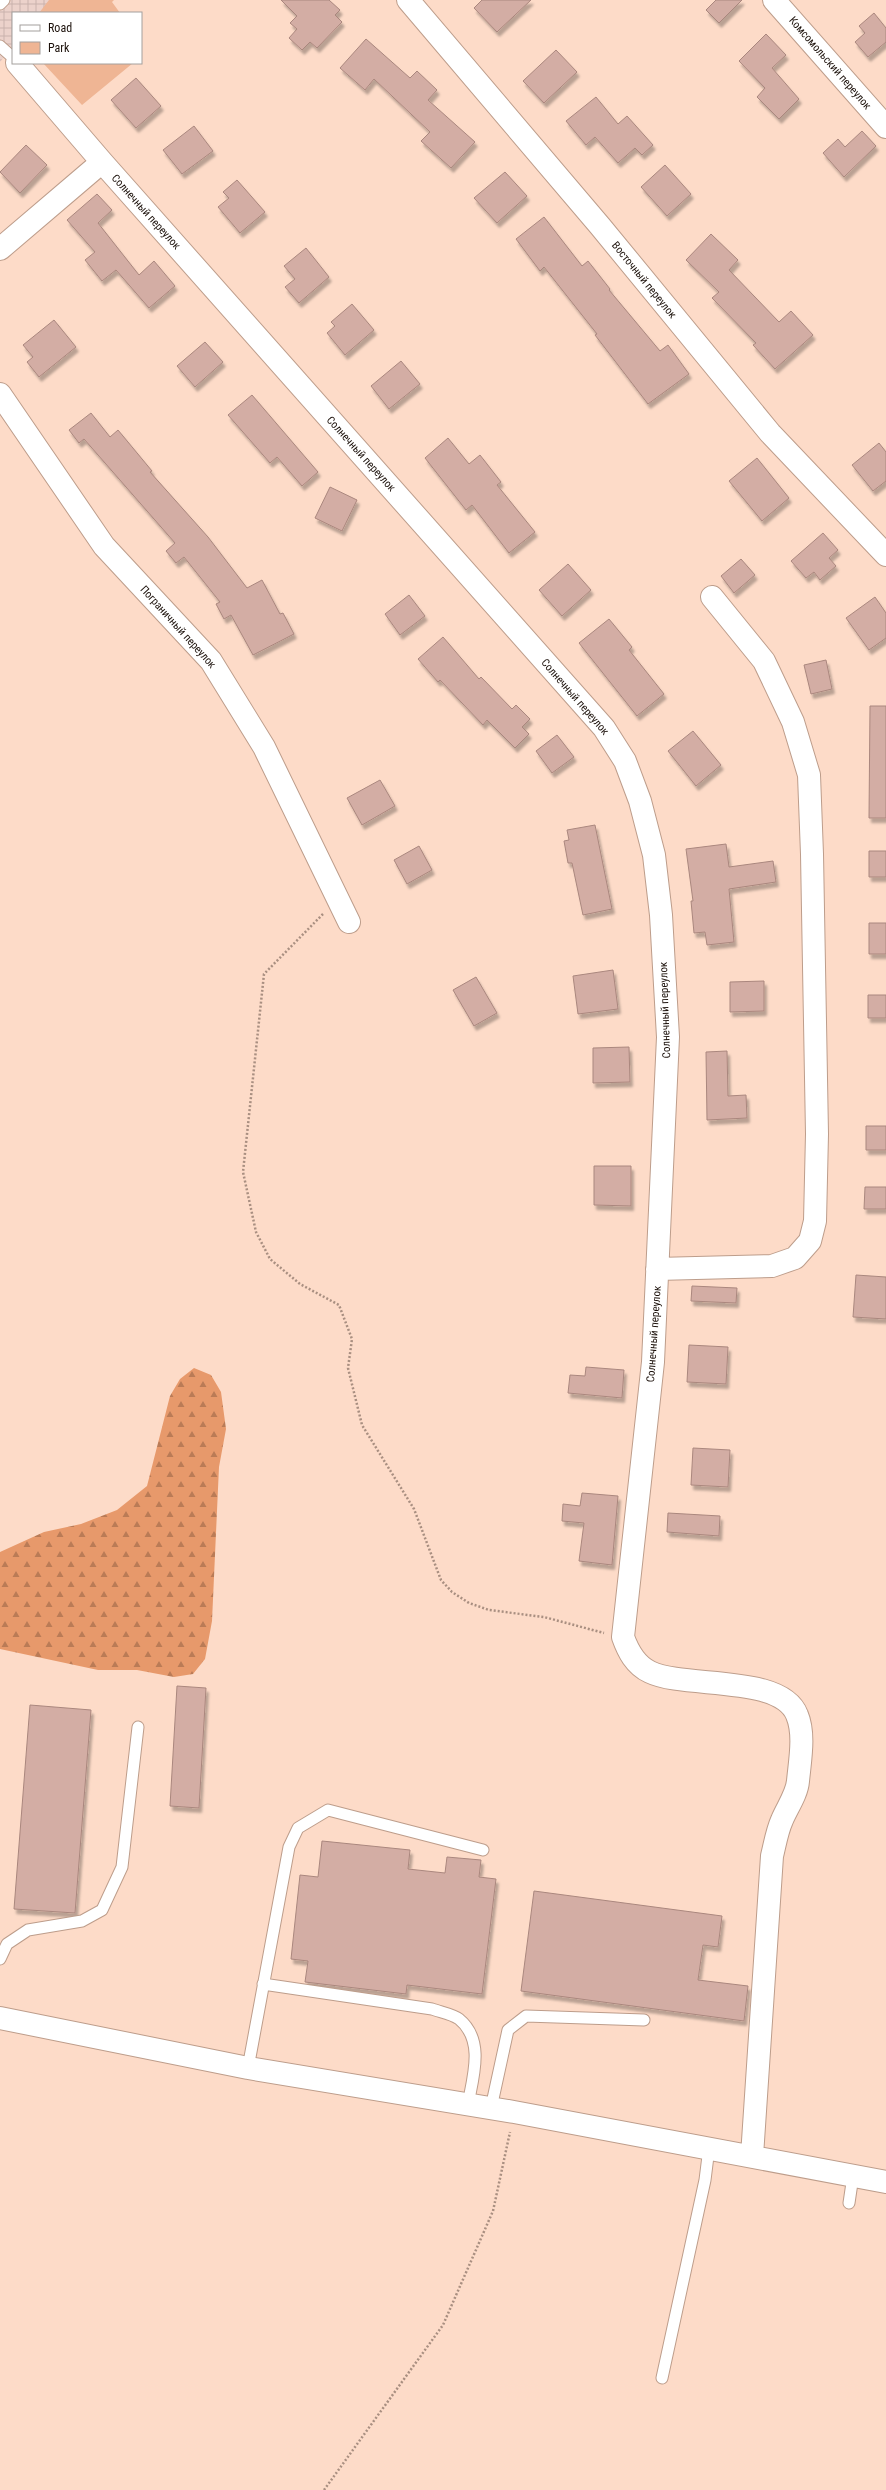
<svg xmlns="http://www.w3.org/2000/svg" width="886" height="2490" font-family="'Roboto Condensed',sans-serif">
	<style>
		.industrial { fill: url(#industrial-grid) }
		.green { fill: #efb594 }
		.forest { fill: url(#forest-firs) }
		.building { fill: #d3ada4; stroke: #aa877e; filter: url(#shadow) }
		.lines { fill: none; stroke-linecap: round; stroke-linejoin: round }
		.service-casing { stroke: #bd9d8b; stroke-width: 13 }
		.minor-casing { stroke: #bd9d8b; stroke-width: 24 }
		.path { stroke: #a98f81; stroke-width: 2.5; stroke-dasharray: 2 2; stroke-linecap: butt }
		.service { stroke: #fff; stroke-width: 11 }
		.minor { stroke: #fff; stroke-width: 22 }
		.labels { text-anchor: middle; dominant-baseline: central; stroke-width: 3; stroke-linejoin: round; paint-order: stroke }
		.street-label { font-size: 11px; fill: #1c110b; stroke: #fff }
	</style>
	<defs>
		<pattern id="industrial-grid" width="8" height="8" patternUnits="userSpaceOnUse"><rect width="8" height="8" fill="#ecd2cb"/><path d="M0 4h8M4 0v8" fill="none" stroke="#cab3ad"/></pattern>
		<pattern id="forest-firs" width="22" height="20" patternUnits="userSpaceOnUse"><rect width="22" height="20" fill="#e7996b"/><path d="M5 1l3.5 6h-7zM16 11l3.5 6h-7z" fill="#ba7b56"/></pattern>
		<filter id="shadow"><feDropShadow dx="2.5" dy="4.5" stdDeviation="1" flood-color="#0004"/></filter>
	</defs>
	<rect width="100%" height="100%" fill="#fddbc8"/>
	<path class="industrial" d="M0,0H50L40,13H13V46L0,62Z"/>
	<path class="green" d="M49,0H114L112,2L120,13H39Z
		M43,63H133L82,105Z"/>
	<path class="forest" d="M194,1368L211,1375L221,1392L226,1429L219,1467L212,1621L205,1659L193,1674L174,1677L137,1670H98L0,1649V1552L44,1532L81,1524L117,1510L147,1486L170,1396L180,1379Z"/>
	<path class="building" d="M281,0H329L340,10L335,15L342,22L317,48L310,42L302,50L289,38L297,29L290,23L297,16Z
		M482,0H531L497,32L474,8Z
		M716,0H742L719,23L706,10Z
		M874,13L886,28V42L868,57L855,42L865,33L859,26Z
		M766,34L786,55L772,68L799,99L779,119L757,97L765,88L739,61Z
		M366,39L410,78L417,71L437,90L428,100L475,142L451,168L421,141L430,132L374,79L365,90L340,68Z
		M556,50L577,72L544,103L523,81Z
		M136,78L161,106L136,128L111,100Z
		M596,97L618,124L627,116L653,145L642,155L635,148L618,163L595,137L586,145L566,121Z
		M194,126L213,151L182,174L163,150Z
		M862,131L876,146L844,177L823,153L838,139L845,147Z
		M26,145L47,165L20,193L0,172Z
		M665,165L691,194L667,216L641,187Z
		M505,172L527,196L497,223L474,198Z
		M237,180L265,212L240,233L218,207L229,198L223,192Z
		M97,194L112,210L98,223L139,275L154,261L175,286L149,308L116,270L102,281L85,260L95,252L67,220Z
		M544,217L582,266L588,261L610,289L609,290L660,351L668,345L689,374L648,404L595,335L597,334L544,267L540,271L516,239Z
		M711,234L738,260L729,270L779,322L791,311L813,335L775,369L753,345L756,343L712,298L719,292L686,260Z
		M306,248L329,277L299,303L285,287L295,279L284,266Z
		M352,304L374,330L345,355L327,333L335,326L331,322Z
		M54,320L76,347L39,377L27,362L33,357L23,345Z
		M205,342L223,362L195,387L177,366Z
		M401,361L420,384L389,409L371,386Z
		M252,395L318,472L302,486L277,457L270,463L228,415Z
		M91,413L110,437L118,430L152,471L150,472L208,537L247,588L262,580L280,614L283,613L294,634L253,655L231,615L224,619L216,604L220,602L184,557L176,563L166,551L175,543L84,439L79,443L69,430Z
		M448,438L469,464L480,455L501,482L497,485L535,532L509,553L472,505L466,510L425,458Z
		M879,443L886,452V481L873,491L852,465Z
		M757,458L789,498L762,521L729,481Z
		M330,487L357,500L342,531L315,518Z
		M823,533L838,550L829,558L836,566L820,580L814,572L806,578L791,561Z
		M741,559L755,575L734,593L721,576Z
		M568,564L591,590L562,616L539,590Z
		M409,595L425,616L400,635L385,614Z
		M875,597L886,613V638L869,650L846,618Z
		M609,619L632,647L629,650L664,694L637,716L579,643Z
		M443,637L479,679L481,677L512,709L516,705L530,719L522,727L529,734L515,748L487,720L483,725L440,680L438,682L418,659Z
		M826,660L832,689L811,694L804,665Z
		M870,706H886V818H869Z
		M693,731L721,765L696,786L668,751Z
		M557,735L574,757L552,773L536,751Z
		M380,780L395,806L362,825L347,798Z
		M595,825L612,909L583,915L572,863H568L564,841L569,840L567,830Z
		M726,844L729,867L773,861L776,882L729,889L734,942L707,945L705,932L694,933L691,901H693L686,849Z
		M419,846L432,870L407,884L394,860Z
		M869,851H886V877H869Z
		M869,923H886V954H869Z
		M613,970L618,1009L578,1014L573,976Z
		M476,977L497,1013L474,1026L453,990Z
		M764,981V1011L730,1012V982Z
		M868,995H886V1018H868Z
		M629,1047L630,1082L593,1083V1048Z
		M727,1051L728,1096L746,1095L747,1118L707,1120L706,1052Z
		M866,1126H886V1150H866Z
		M594,1166H631V1206L594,1205Z
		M865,1187H886V1209H864Z
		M856,1275L886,1277V1319L853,1317Z
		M692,1286L737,1288L736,1303L691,1301Z
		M689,1345L728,1347L726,1384L687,1382Z
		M586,1367L624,1370L622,1398L568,1393L570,1375L585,1376Z
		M693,1448L730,1450L728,1487L691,1485Z
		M582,1493L618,1496L612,1565L579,1561L584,1523L562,1521L563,1504L580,1506Z
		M668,1513L720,1516L719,1536L667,1532Z
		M177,1686L206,1688L199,1808L170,1806Z
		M30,1705L91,1710L75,1913L14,1909Z
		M322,1841L410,1850L408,1869L445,1873L447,1857L481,1860L479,1877L496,1879L482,1994L407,1985L406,1994L305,1982L308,1961L291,1959L300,1875L318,1877Z
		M534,1891L722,1916L718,1947L703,1945L698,1980L748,1986L744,2021L521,1991Z"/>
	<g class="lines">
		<defs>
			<path id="service" d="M0,4L4,0
				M0,46L10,55
				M0,1959L7,1944L28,1930L82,1921L102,1910L122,1867L138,1727
				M263,1984L432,2009C440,2012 452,2014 459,2019C485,2040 473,2077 468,2104
				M248,2068L289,1847L298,1828L328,1810L483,1850
				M491,2108L508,2030L526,2016L644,2020
				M849,2203L853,2176
				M662,2378L705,2180L709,2148"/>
			<path id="minor" d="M408,0L600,226L770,433L886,555
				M774,0L886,127
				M17,63L102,162L604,728L625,761L640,801L654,855L661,915L668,1037L653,1362L623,1637C628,1651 635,1665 650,1672C685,1689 781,1674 797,1715C805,1734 800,1760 798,1781C797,1794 787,1808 782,1820C777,1831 775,1844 772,1856L752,2156
				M0,249L102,162
				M0,394L104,546L211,661L264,747L349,922
				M657,1269L772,1266L795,1258L810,1241L815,1221L817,1134L812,854L809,775L793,722L764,661L712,597
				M0,2018L248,2068L514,2112L886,2182"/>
		</defs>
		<use href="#service" class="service-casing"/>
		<use href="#minor" class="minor-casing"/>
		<path class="path" d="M323,914L264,974L243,1172L256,1232L270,1259L300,1284L339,1305L352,1339L348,1368L362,1425L414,1509L441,1580L452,1592L469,1603L489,1610L544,1617L604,1633
			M324,2490L443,2325L493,2211L510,2132"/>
		<use href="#service" class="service"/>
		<use href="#minor" class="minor"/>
	</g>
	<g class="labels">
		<g class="street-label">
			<text transform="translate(830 63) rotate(49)">Комсомольский переулок</text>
			<text transform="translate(146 212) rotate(48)">Солнечный переулок</text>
			<text transform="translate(644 280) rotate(51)">Восточный переулок</text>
			<text transform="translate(361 454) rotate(48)">Солнечный переулок</text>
			<text transform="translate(178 627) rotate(48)">Пограничный переулок</text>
			<text transform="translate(575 697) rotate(49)">Солнечный переулок</text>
			<text transform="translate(665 1010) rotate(-92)">Солнечный переулок</text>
			<text transform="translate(654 1334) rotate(-86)">Солнечный переулок</text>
		</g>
	</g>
	<rect x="12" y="12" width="130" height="52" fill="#ffffff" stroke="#a4a09d"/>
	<rect x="20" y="25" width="20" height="6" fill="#ffffff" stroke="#a4a09d"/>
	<text x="48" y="32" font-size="12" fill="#1c110b">Road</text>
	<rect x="20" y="42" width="20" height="12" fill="#efb594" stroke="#a4a09d"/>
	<text x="48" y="52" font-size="12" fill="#1c110b">Park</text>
</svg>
